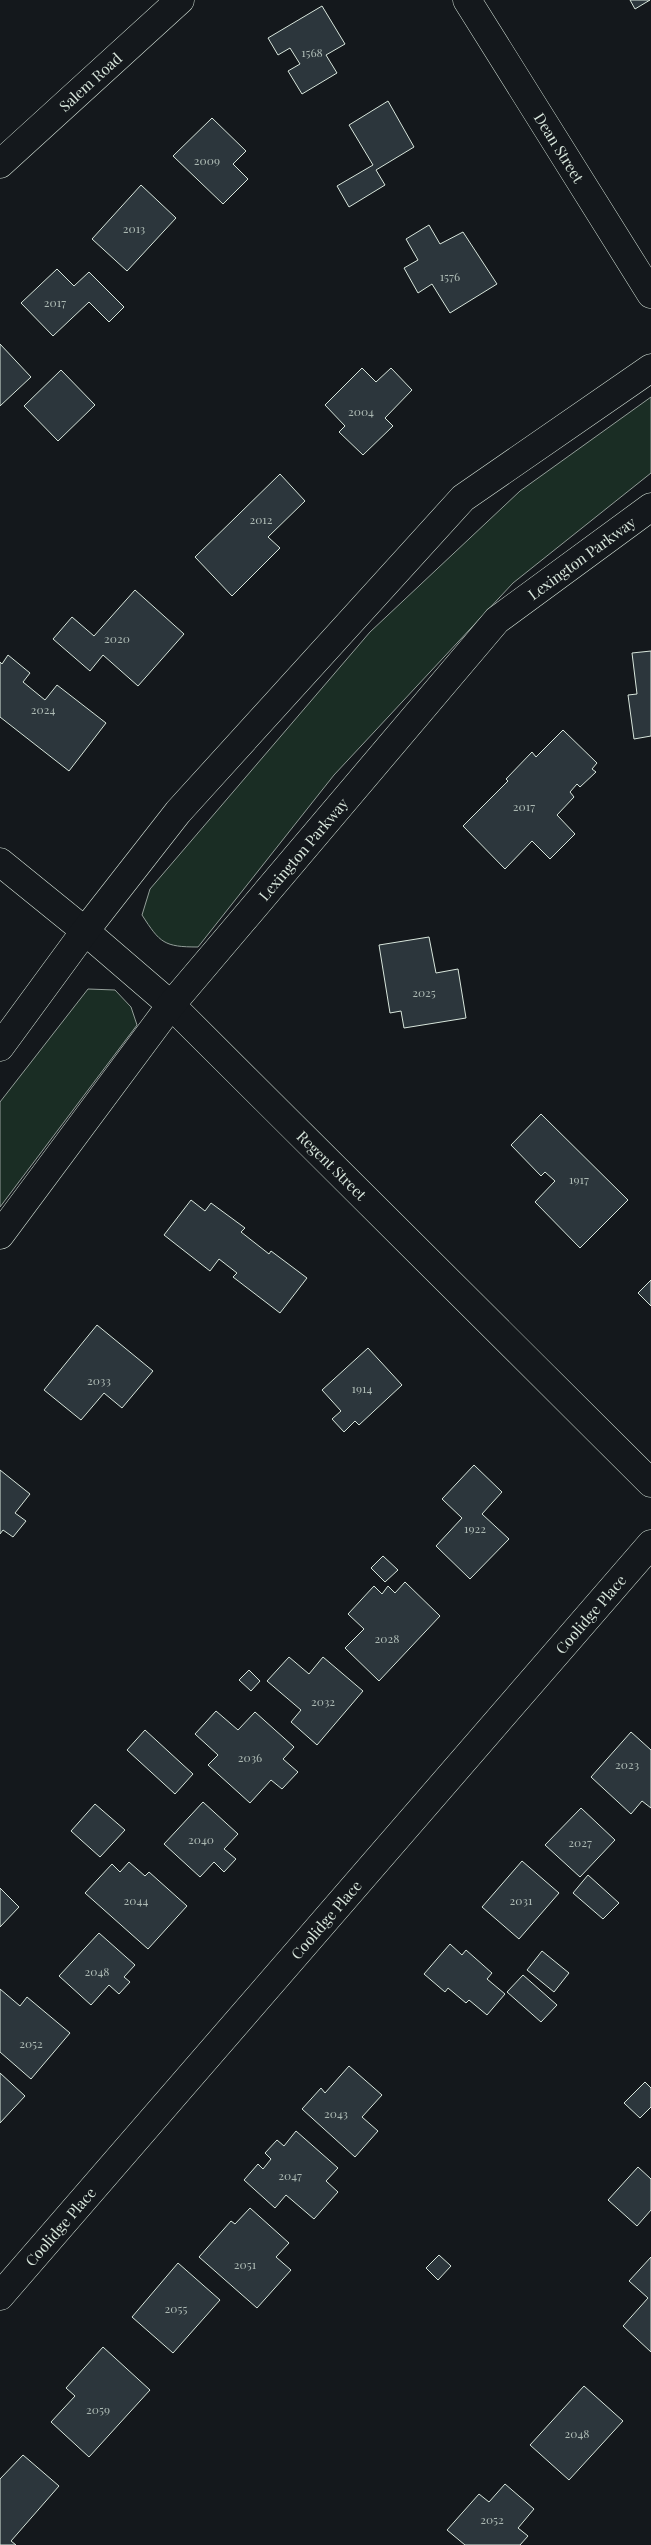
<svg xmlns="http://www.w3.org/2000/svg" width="651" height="2545" font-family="'Playfair Display',serif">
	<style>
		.green { fill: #1a2d24; stroke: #939e99 }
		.building { fill: #2c363c; stroke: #d8e6dc }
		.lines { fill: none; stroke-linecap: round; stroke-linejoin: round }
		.minor-casing { stroke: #d8e6dc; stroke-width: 29 }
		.minor { stroke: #14181c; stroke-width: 28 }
		.labels { text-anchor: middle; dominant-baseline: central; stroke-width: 4; stroke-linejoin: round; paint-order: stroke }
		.number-label { font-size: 12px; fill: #adbab4 }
		.street-label { font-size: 15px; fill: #d8e6dc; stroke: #14181c }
	</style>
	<rect width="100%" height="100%" fill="#14181c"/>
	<path class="green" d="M651,397V473L513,583L334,775L198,947C164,947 160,943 142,915L150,889L370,632L520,491Z
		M88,989L115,990L131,1007L137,1025L0,1207V1102Z"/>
	<path class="building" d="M630,0H650L635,9Z
		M322,6L345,44L326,55L337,73L302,94L288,71L300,64L290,48L278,55L268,38Z
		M388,101L414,147L376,170L385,185L349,207L337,186L373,165L349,125Z
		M212,118L246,151L233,164L248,179L223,204L173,156Z
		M141,185L176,218L127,271L92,239Z
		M429,225L440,244L463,232L497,284L450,313L432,284L418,293L404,268L418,260L406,239Z
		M57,269L74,286L89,272L124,307L109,322L89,302L53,336L21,303Z
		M0,344L31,377L0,406Z
		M362,368L376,382L391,368L412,390L385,418L393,426L363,455L339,432L345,426L325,405Z
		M61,370L95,405L58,441L24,406Z
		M280,474L305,501L268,537L280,548L232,596L195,557Z
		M135,590L184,634L138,686L103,655L90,671L53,639L72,617L94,636Z
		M651,651V736L634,739L628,695L637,694L632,653Z
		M8,655L30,673L23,682L45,700L57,685L106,723L69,771L0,717V662L2,664Z
		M563,730L597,763L592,769L596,772L580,787L577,784L570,792L574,797L557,815L575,834L550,859L532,841L505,869L463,826L508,781L506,779L532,752L536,757Z
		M429,937L436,973L458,969L466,1018L404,1028L401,1011L390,1013L379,945Z
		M541,1114L628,1200L580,1248L535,1202L555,1181L545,1172L541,1176L511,1145Z
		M191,1200L205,1211L211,1203L245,1228L241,1232L269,1254L271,1251L307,1278L280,1313L233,1277L237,1273L219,1259L210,1271L164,1235Z
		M651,1280V1306L638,1293Z
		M97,1325L153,1371L122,1408L104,1393L81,1420L44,1390Z
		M368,1348L402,1385L359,1425L355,1421L344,1432L332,1419L341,1411L322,1390Z
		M474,1465L502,1492L482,1514L509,1539L470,1579L436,1546L462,1518L442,1499Z
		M0,1470L30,1494L15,1513L26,1521L13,1537L3,1530L0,1534Z
		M383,1556L398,1570L385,1582L371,1568Z
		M405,1582L440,1616L379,1681L345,1648L364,1629L348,1614L374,1586L382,1594L388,1586L395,1593Z
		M289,1657L309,1674L323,1657L363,1691L317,1745L291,1722L301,1710L267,1681Z
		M249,1670L260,1681L251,1691L239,1680Z
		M216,1711L238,1730L255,1712L294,1747L283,1759L298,1772L282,1789L271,1780L250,1803L208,1765L218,1755L195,1734Z
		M145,1730L193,1774L175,1794L127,1750Z
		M631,1732L651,1750V1808L642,1801L631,1814L591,1777Z
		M203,1802L238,1834L224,1849L236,1859L224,1872L214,1862L200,1877L164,1844Z
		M95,1804L125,1830L100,1857L71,1831Z
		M581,1808L615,1840L580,1877L545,1845Z
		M522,1861L559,1893L519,1939L482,1907Z
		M129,1862L145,1876L149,1872L187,1906L148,1949L85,1893L112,1864L120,1872Z
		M588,1875L619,1903L603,1919L573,1893Z
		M0,1888L19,1907L0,1927Z
		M99,1933L135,1965L124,1977L130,1982L119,1994L109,1985L91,2005L59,1976Z
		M450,1944L462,1955L466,1950L492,1973L487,1979L505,1994L487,2015L469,2000L466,2003L448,1988L445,1992L424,1974Z
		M542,1951L569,1973L554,1992L527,1970Z
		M523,1975L557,2005L541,2022L507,1992Z
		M0,1989L20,2006L27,1997L70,2033L31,2079L0,2052Z
		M349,2066L382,2095L362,2117L378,2131L355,2157L302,2109L321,2088L325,2093Z
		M0,2073L25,2096L0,2123Z
		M645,2082L651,2088V2107L640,2118L624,2103Z
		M296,2131L338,2168L326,2181L338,2192L314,2219L286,2195L275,2208L244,2180L258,2164L263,2169L271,2159L265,2153L277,2140L284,2146Z
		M638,2167L651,2179V2210L637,2226L608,2200Z
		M250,2208L289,2243L276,2257L291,2270L257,2308L199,2257L231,2221L235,2224Z
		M439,2255L451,2266L438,2280L426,2268Z
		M651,2257V2352L623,2326L648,2298L629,2281Z
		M178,2263L220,2300L173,2353L132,2317Z
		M103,2347L150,2390L89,2457L51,2422L75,2396L66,2388Z
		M584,2386L623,2421L569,2480L530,2445Z
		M23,2455L59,2486L11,2541L16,2545H0V2479Z
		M505,2484L534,2509L518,2528L528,2536L520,2545H465L447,2530L479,2494L489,2502Z"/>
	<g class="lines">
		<defs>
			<g id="minor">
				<path id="s1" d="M467,0L651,294"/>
				<path id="s2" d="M0,164L180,0"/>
				<path id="s3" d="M0,862L85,931L171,1005L651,1483"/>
				<path d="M0,1047L85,931L178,812L463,498L651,368"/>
				<path id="s4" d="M0,1235L171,1005L497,620L651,507"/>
				<path id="s5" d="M0,2296L651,1544"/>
			</g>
		</defs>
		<use href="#minor" class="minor-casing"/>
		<use href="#minor" class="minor"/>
	</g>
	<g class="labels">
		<g class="number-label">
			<text x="312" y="52">1568</text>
			<text x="207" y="160">2009</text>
			<text x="134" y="228">2013</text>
			<text x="450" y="276">1576</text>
			<text x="55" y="302">2017</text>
			<text x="361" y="411">2004</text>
			<text x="261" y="519">2012</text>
			<text x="117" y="638">2020</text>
			<text x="43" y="709">2024</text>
			<text x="524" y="806">2017</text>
			<text x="424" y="992">2025</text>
			<text x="579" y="1179">1917</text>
			<text x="99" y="1380">2033</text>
			<text x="362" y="1388">1914</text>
			<text x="475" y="1528">1922</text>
			<text x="387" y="1638">2028</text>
			<text x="323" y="1701">2032</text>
			<text x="250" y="1757">2036</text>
			<text x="627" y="1764">2023</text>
			<text x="201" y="1839">2040</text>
			<text x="580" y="1842">2027</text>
			<text x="136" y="1900">2044</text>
			<text x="521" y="1900">2031</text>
			<text x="97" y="1971">2048</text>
			<text x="31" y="2043">2052</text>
			<text x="336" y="2113">2043</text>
			<text x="290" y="2175">2047</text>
			<text x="245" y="2264">2051</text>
			<text x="176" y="2308">2055</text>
			<text x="98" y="2409">2059</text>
			<text x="577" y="2433">2048</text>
			<text x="492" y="2519">2052</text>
		</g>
		<g class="street-label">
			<text stroke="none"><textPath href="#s2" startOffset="122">Salem Road</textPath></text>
			<text stroke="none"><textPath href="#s1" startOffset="174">Dean Street</textPath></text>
			<text stroke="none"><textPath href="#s4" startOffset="896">Lexington Parkway</textPath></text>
			<text stroke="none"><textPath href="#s4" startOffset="491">Lexington Parkway</textPath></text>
			<text stroke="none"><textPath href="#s3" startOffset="450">Regent Street</textPath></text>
			<text stroke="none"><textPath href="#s5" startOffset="902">Coolidge Place</textPath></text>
			<text stroke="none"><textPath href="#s5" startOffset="498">Coolidge Place</textPath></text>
			<text stroke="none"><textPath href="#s5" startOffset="92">Coolidge Place</textPath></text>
		</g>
	</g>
</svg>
